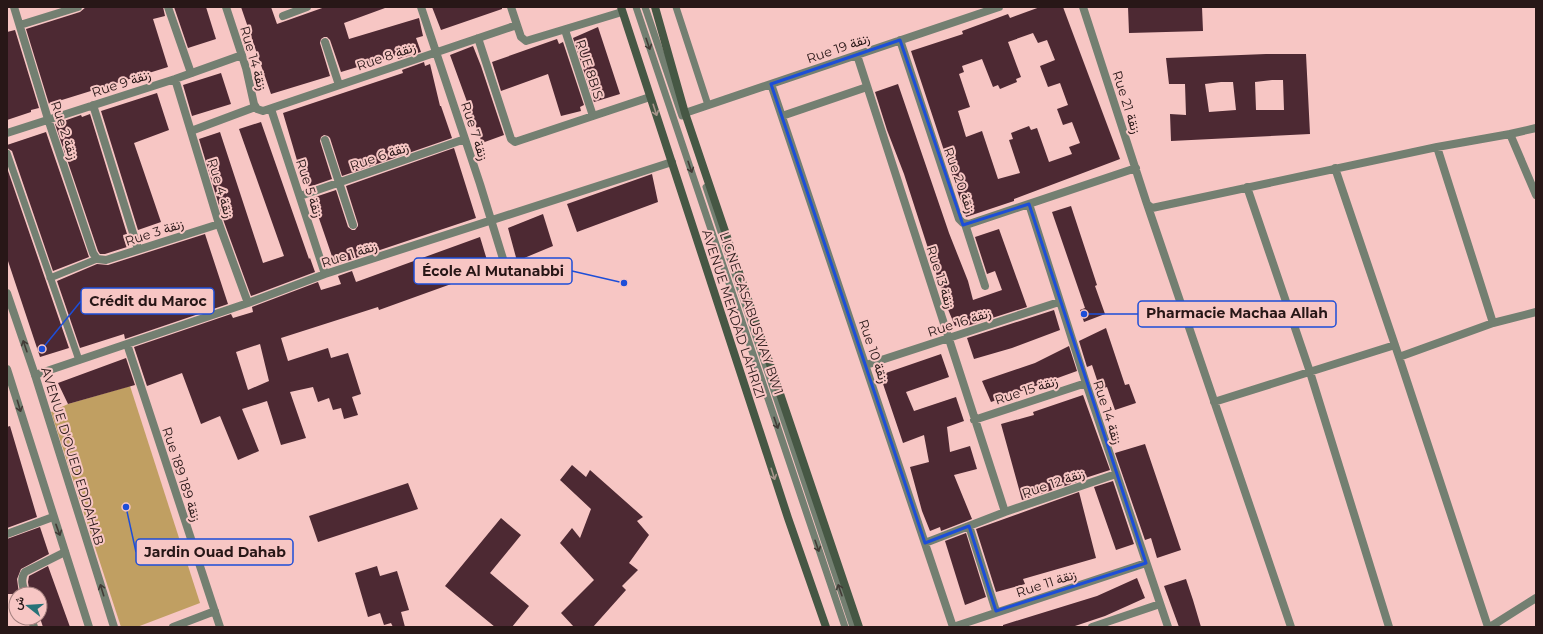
<svg xmlns="http://www.w3.org/2000/svg" width="1543" height="634" font-family="Montserrat,Vazirmatn,sans-serif">
	<style>
		.green { fill: #c09f62 }
		.building { fill: #4d2933; fill-rule: evenodd }
		.lines { fill: none; stroke-linecap: round; stroke-linejoin: round }
		.service { stroke: #737f71; stroke-width: 7 }
		.pedestrian { stroke: #737f71; stroke-width: 8 }
		.minor { stroke: #737f71; stroke-width: 8 }
		.tertiary { stroke: #737f71; stroke-width: 8 }
		.secondary { stroke: #465744; stroke-width: 8 }
		.oneway { stroke: #423b36 }
		.oneway2 { stroke: #a7948a }
		.marked { fill: none; stroke: #1d4ed8; stroke-width: 3; stroke-linejoin: round }
		.labels { text-anchor: middle; dominant-baseline: central; stroke-width: 4; stroke-linejoin: round; paint-order: stroke }
		.street-label { font-size: 13px; fill: #281717; stroke: #f7c6c4 }
		.leader { fill: none; stroke: #1d4ed8; stroke-width: 1.5 }
		.callout-dot { fill: #1d4ed8; stroke: #f7c6c4; stroke-width: 1.5 }
		.callout { fill: #f7c6c4; stroke: #1d4ed8; stroke-width: 1.5 }
		.callout-label { font-size: 14px; text-anchor: middle; font-weight: bold; fill: #281717 }
	</style>
	<rect width="100%" height="100%" fill="#f7c6c4"/>
	<path class="green" d="M130,386L200,603L137,627H121L51,412L68,404Z"/>
	<path class="building" d="M86,7H163L165,16L153,19L168,67L49,104L26,29L80,12Z
		M174,7H206L216,39L188,48Z
		M241,7H271L277,24L325,7H385V8L344,23L349,39L419,18L423,36L416,38L421,52L398,59L397,55L341,72L330,40L327,37H324L321,39L320,43L330,76L271,94Z
		M432,7H502V9L441,30Z
		M1040,7H1063L1120,159L1014,199V201L966,217L911,51L963,34L962,31L1008,14L1010,18ZM1033,33L1038,43L1047,40L1055,60L1040,66L1048,87L1060,83L1068,105L1057,109L1063,125L1072,122L1080,143L1069,147L1072,154L1049,162L1037,128L1031,130L1029,126L1011,133L1013,139L1009,140L1020,173L998,179L982,131L966,137L958,111L970,107L959,74L964,72L962,66L982,59L993,87L998,85L1000,89L1017,82L1016,79L1021,77L1008,42Z
		M1128,7H1202L1203,31L1129,33Z
		M598,27L620,94L594,102L573,38Z
		M15,30L39,108L31,110V112L7,120V32Z
		M557,39L559,44L563,42L584,105L580,107L581,111L561,116L548,74L501,91L492,62Z
		M473,46L481,66L504,135L482,143L450,55Z
		M1266,54H1306L1310,134L1171,141L1170,114L1186,115L1185,84H1169L1166,58ZM1272,80H1283L1284,110H1256L1255,82ZM1221,82H1233L1236,110L1209,112L1205,84Z
		M424,62L425,66L430,64L440,106H441L452,138L342,176L330,138L328,136L324,135L321,137L320,141L332,179L309,187L307,182L304,184L283,113L403,73L402,70Z
		M221,73L231,104L192,116L183,85Z
		M898,84L949,233L968,281L973,300L1002,290L995,271L987,274L975,237L999,229L1027,307L964,327L962,323L955,326L947,307L904,174L887,130L875,92Z
		M157,93L169,130L134,143L161,222L138,230L101,111Z
		M90,114L127,234L123,235L127,247L105,254H100L98,251L55,124L81,115L82,117Z
		M261,122L309,259L310,258L315,272L251,296L224,222L199,139L220,132L263,263L284,256L239,129Z
		M46,132L89,257L53,271L12,151L7,148V145Z
		M454,148L476,218L335,265L312,198L336,190L348,227L352,230H355L358,226V224L346,186Z
		M7,168L69,348L40,357L7,258Z
		M652,174L658,202L577,232L567,204Z
		M1071,206L1097,285L1095,286L1105,314L1084,322L1080,310L1085,308L1052,212Z
		M543,214L553,246L517,261L508,228Z
		M205,234L228,304L125,339L124,334L80,348L57,281L97,264L108,265Z
		M480,237L490,270L379,310L378,307L281,338L288,361L328,348L331,358L348,353L361,394L352,397L358,415L344,419L341,408L333,410L329,398L318,402L313,387L290,392L306,438L281,445L267,401L242,409L259,451L238,460L220,416L201,424L182,373L147,386L134,347L231,314L233,318L253,312L252,307L318,282L321,290L341,284L338,276L352,271L356,282ZM260,344L269,381L248,390L236,352Z
		M1054,310L1060,330L1012,348L974,359L967,338Z
		M1106,328L1125,385L1129,384L1136,403L1115,410L1107,387L1100,389L1092,365L1087,367L1079,341Z
		M1069,346L1077,371L991,402L982,381L1035,363Z
		M941,354L949,377L906,392L914,411L956,397L964,421L947,427L950,452L970,446L977,469L954,475L972,519L941,531L940,527L930,531L922,511L910,467L929,462L924,435L903,443L880,375Z
		M126,358L135,385L68,404L58,383Z
		M1083,395L1110,470L1076,481L1077,482L1022,500L1001,424L1034,415L1033,412Z
		M10,426L37,517L7,528V427Z
		M1145,444L1181,550L1157,558L1151,538L1145,540L1115,453Z
		M572,465L586,477L590,470L643,517L637,521L649,535L629,563L638,570L622,586L626,590L593,627H574L561,613L594,580L560,543L572,528L580,538L591,509L560,480Z
		M1113,481L1134,544L1116,550L1094,487Z
		M408,483L418,509L318,542L309,516Z
		M1079,492L1096,558L1023,579L1025,584L996,592L976,529Z
		M501,518L521,535L490,573L529,606L512,627H495L445,586Z
		M40,527L49,554L21,569L17,579L19,594H7V539Z
		M966,533L986,597L965,605L945,541Z
		M48,566L70,627H43L40,618V594H30L28,582L29,576Z
		M377,566L380,576L397,571L409,610L401,612L405,627H393L391,623L384,625L380,613L368,617L355,573Z
		M1137,578L1145,598L1105,616L1072,627H1003V625L1097,596Z
		M1186,579L1193,600L1201,627H1179L1164,586Z"/>
	<g class="lines">
		<path class="service" d="M636,7L845,627
			M645,7L682,116
			M676,7L708,105
			M7,153L79,360
			M706,187L853,627
			M50,278L97,259"/>
		<path class="pedestrian" d="M168,7L191,73"/>
		<path class="minor" d="M14,7L48,119L93,253L97,259L106,260L219,224
			M226,7L246,68L254,104L257,109L263,111L517,25
			M421,7L480,184L504,262
			M511,7L521,37L526,41L622,12
			M1083,7L1146,201L1291,627
			M283,16L307,7
			M20,25L78,7
			M565,30L593,116
			M478,38L511,139L515,142L650,97
			M900,40L959,219L963,223L969,224L1136,168
			M325,42L339,85
			M857,55L1005,512L1116,474
			M175,79L219,224L248,303
			M771,84L953,627
			M93,105L138,249
			M271,109L325,274
			M685,113L999,7
			M782,116L867,87
			M191,131L255,107
			M7,133L175,79L242,55
			M1510,134L1536,128
			M325,140L353,225
			M1437,147L1493,323
			M1335,168L1399,357L1488,627
			M1247,187L1310,372L1389,627
			M300,196L465,139
			M1029,204L1086,383L1168,627
			M1148,205L1152,208L1437,147L1510,134L1536,195
			M965,224L985,286
			M127,344L220,627
			M1399,357L1493,323L1536,312
			M866,365L1059,302
			M35,375L248,303L325,274L672,162
			M1214,402L1395,345
			M974,420L1086,383
			M969,526L996,611
			M7,534L53,517
			M925,543L1005,512
			M25,594C23,586 20,579 25,572L65,552
			M31,618L34,627
			M173,627L215,611
			M953,627L1146,563
			M1092,627L1160,604
			M1490,627L1536,598"/>
		<path class="tertiary" d="M7,293L35,375L114,627
			M7,369L89,627"/>
		<path class="secondary" d="M621,7L788,518L826,627
			M655,7L685,113L859,627"/>
	</g>
	<defs><path id="oneway-shaft" d="M-6 0H5M1.5-3L5.5 0L1.5 3" fill="none" stroke-width="1.6" stroke-linecap="round" stroke-linejoin="round"/></defs>
	<g class="oneway">
		<use href="#oneway-shaft" transform="translate(648 44) rotate(71)"/>
		<use href="#oneway-shaft" transform="translate(690 167) rotate(71)"/>
		<use href="#oneway-shaft" transform="translate(25 346) rotate(-109)"/>
		<use href="#oneway-shaft" transform="translate(19 406) rotate(73)"/>
		<use href="#oneway-shaft" transform="translate(776 423) rotate(71)"/>
		<use href="#oneway-shaft" transform="translate(58 530) rotate(70)"/>
		<use href="#oneway-shaft" transform="translate(817 546) rotate(71)"/>
		<use href="#oneway-shaft" transform="translate(102 590) rotate(-107)"/>
		<use href="#oneway-shaft" transform="translate(840 590) rotate(-109)"/>
	</g>
	<g class="oneway2">
		<use href="#oneway-shaft" transform="translate(655 110) rotate(72)"/>
		<use href="#oneway-shaft" transform="translate(773 474) rotate(72)"/>
	</g>
	<path class="marked" d="M900,40L963,225L1029,204L1146,563L996,611L969,526L925,543L771,84Z"/>
	<g class="labels">
		<g class="street-label">
			<text transform="translate(838 48) rotate(-19)">Rue 19 زنقة</text>
			<text transform="translate(386 56) rotate(-19)">Rue 8 زنقة</text>
			<text transform="translate(254 58) rotate(74)">Rue 14 زنقة</text>
			<text transform="translate(590 69) rotate(72)">RUE 8BIS</text>
			<text transform="translate(121 83) rotate(-18)">Rue 9 زنقة</text>
			<text transform="translate(1127 102) rotate(72)">Rue 21 زنقة</text>
			<text transform="translate(65 130) rotate(72)">Rue 2 زنقة</text>
			<text transform="translate(475 131) rotate(72)">Rue 7 زنقة</text>
			<text transform="translate(379 156) rotate(-19)">Rue 6 زنقة</text>
			<text transform="translate(960 180) rotate(70)">Rue 20 زنقة</text>
			<text transform="translate(221 188) rotate(73)">Rue 4 زنقة</text>
			<text transform="translate(310 188) rotate(72)">Rue 5 زنقة</text>
			<text transform="translate(154 232) rotate(-18)">Rue 3 زنقة</text>
			<text transform="translate(349 254) rotate(-18)">Rue 1 زنقة</text>
			<text transform="translate(941 277) rotate(72)">Rue 13 زنقة</text>
			<text transform="translate(752 313) rotate(71)">LIGNE CASABUSWAY BW1</text>
			<text transform="translate(734 314) rotate(72)">AVENUE MEKDAD LAHRIZI</text>
			<text transform="translate(959 322) rotate(-18)">Rue 16 زنقة</text>
			<text transform="translate(874 351) rotate(71)">Rue 10 زنقة</text>
			<text transform="translate(1026 390) rotate(-18)">Rue 15 زنقة</text>
			<text transform="translate(1108 412) rotate(72)">Rue 14 زنقة</text>
			<text transform="translate(73 456) rotate(73)">AVENUE D'OUED EDDAHAB</text>
			<text transform="translate(182 474) rotate(72)">Rue 189 زنقة 189</text>
			<text transform="translate(1053 483) rotate(-19)">Rue 12 زنقة</text>
			<text transform="translate(1046 583) rotate(-18)">Rue 11 زنقة</text>
		</g>
	</g>
	<path class="leader" d="M624 283L572 271M42 349L81 301M1084 314L1138 314M126 507L136 552"/>
	<g class="callout-dot">
		<circle cx="624" cy="283" r="4"/>
		<circle cx="42" cy="349" r="4"/>
		<circle cx="1084" cy="314" r="4"/>
		<circle cx="126" cy="507" r="4"/>
	</g>
	<g class="callout">
		<rect x="414" y="258" width="158" height="26" rx="4"/>
		<rect x="81" y="288" width="133" height="26" rx="4"/>
		<rect x="1138" y="301" width="198" height="26" rx="4"/>
		<rect x="136" y="539" width="157" height="26" rx="4"/>
	</g>
	<g class="callout-label">
		<text x="493" y="276">École Al Mutanabbi</text>
		<text x="148" y="306">Crédit du Maroc</text>
		<text x="1237" y="318">Pharmacie Machaa Allah</text>
		<text x="215" y="557">Jardin Ouad Dahab</text>
	</g>
	<rect width="1543" height="634" fill="none" stroke="#281717" stroke-width="16"/>
	<g transform="translate(28 606) rotate(287)"><circle r="19" fill="#f7c6c4" stroke="#a4807f"/>
	<path d="M0-3L7 15L0 10L-7 15Z" fill="#287378"/>
	<text y="-6" font-size="11" font-weight="bold" text-anchor="middle" fill="#281717">ش</text>
	</g>
</svg>
